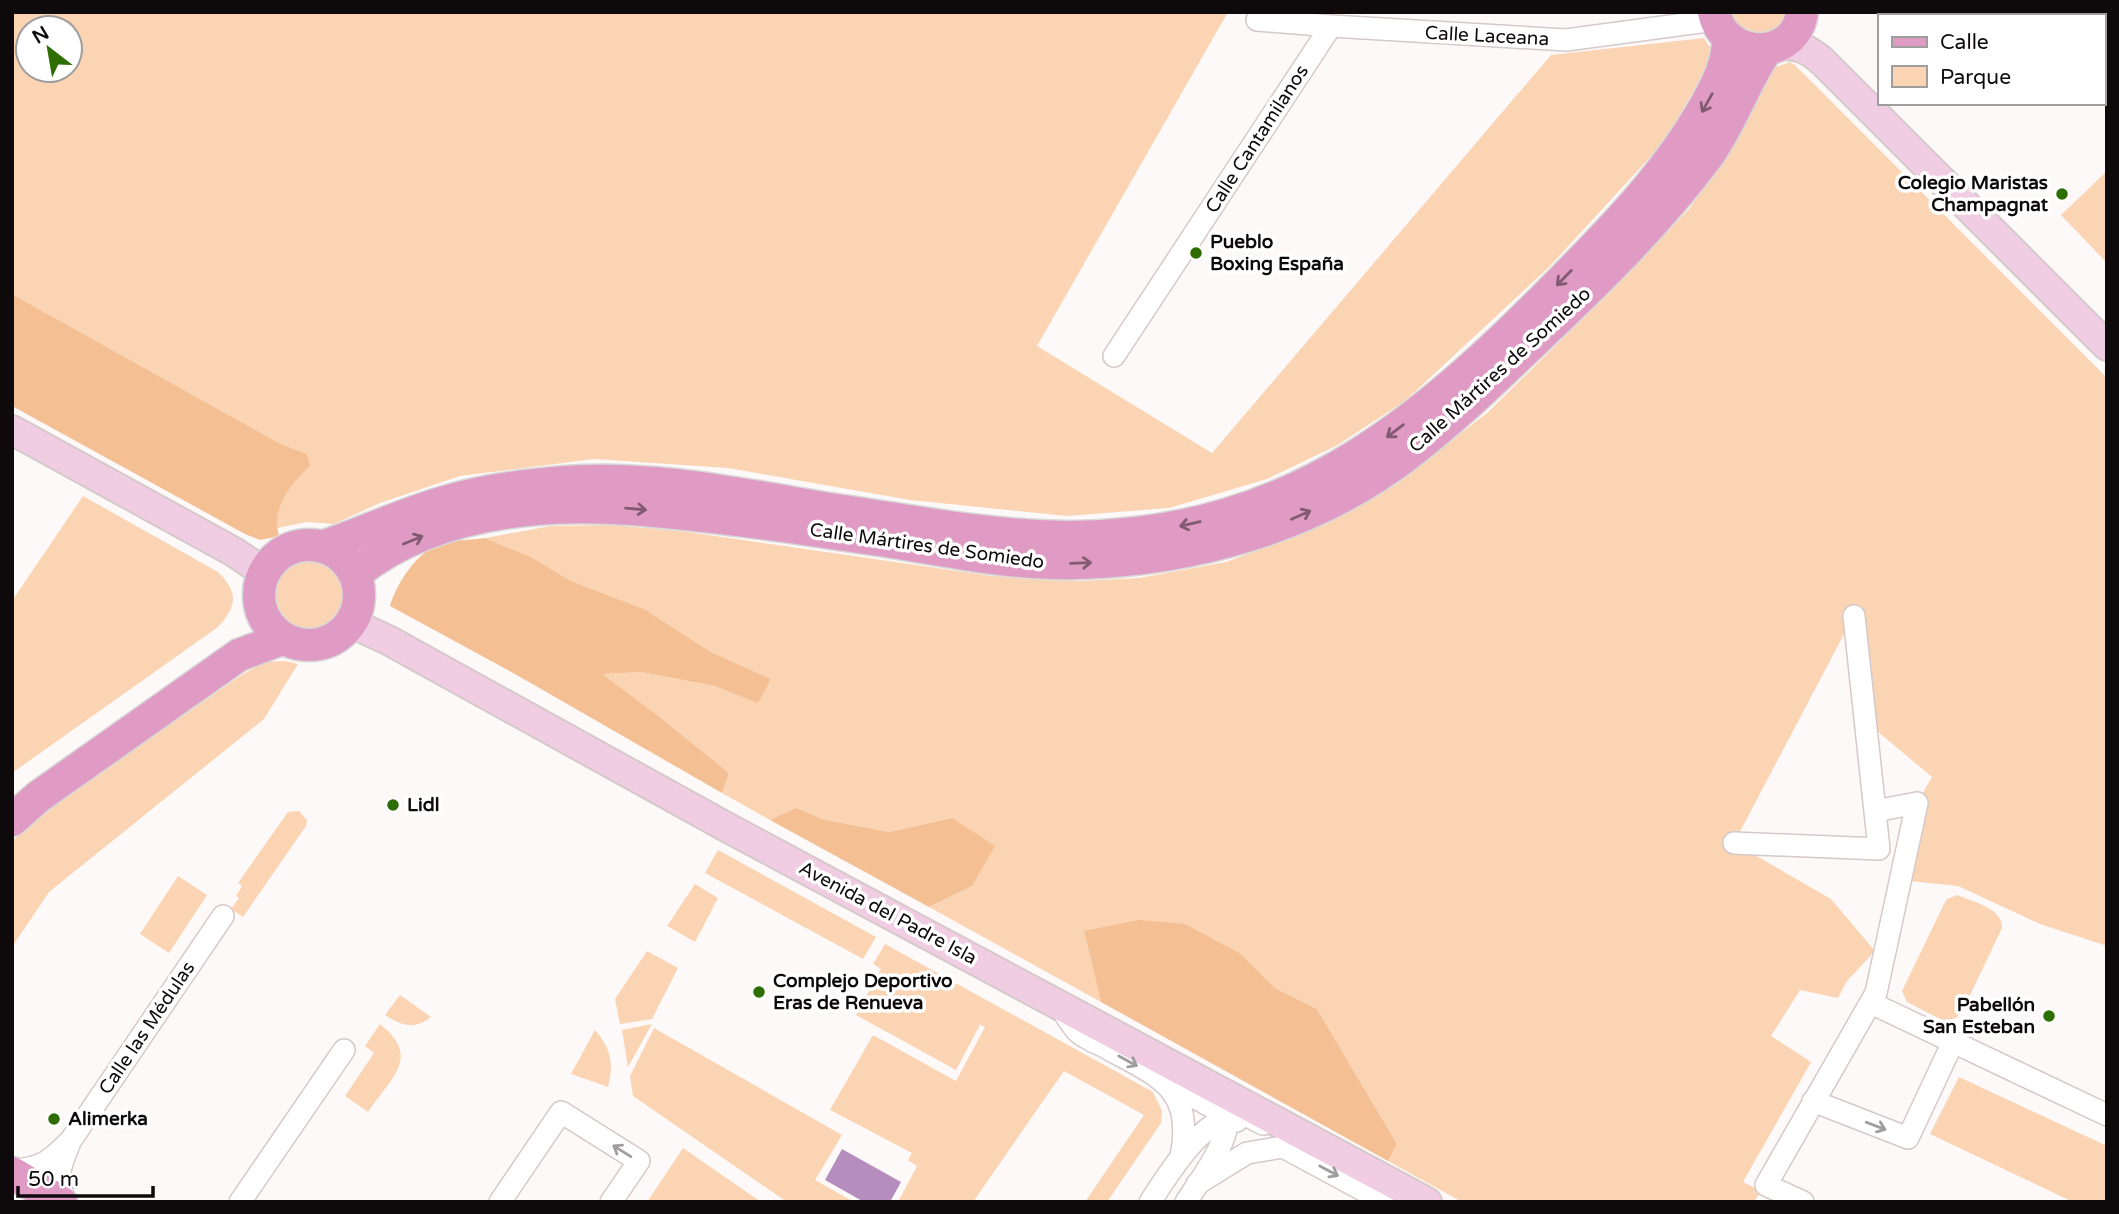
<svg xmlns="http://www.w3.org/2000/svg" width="2119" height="1214" font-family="'Varela Round',sans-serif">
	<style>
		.green { fill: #fbd4b3; fill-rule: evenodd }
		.forest { fill: #f3bf93 }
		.water { fill: #b68ebe }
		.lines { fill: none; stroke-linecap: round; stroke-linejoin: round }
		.street-casing { stroke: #d5c9ca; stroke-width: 24 }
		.secondary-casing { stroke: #d5c9ca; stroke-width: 32 }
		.primary-casing { stroke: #d8d8d8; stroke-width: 35 }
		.street { stroke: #fff; stroke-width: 21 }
		.secondary { stroke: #f0cde2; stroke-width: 28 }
		.primary { stroke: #e09bc4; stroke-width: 32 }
		.oneway { stroke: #825a71 }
		.oneway2 { stroke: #9f9d9d }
		.poi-dot { fill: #2d6d01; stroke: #fff; stroke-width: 2.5 }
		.labels { text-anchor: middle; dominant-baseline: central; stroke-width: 7; stroke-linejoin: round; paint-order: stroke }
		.street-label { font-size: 19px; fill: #0e0a0b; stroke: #fff }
		.poi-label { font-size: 19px; font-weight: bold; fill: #0e0a0b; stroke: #fff; text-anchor: start }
	</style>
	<rect width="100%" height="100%" fill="#fef9f9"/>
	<path class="green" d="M12,12H1228L1037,346L1212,453L1551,55L1704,38L1710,47L1708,66L1663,143L1549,267L1405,401L1336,446L1267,479L1169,508L1067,516L910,500L728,468L594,459L460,476L380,503L334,524L307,522L277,528C274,502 291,483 309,466L307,454L279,443L12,294ZM28,28H70V70H28Z
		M1727,12H1786C1777,37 1762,36 1740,31Z
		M1790,62L1795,65L2107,378V946L2040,924L1958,886L1900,880L1917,803L1932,777L1865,721L1853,617L1734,843L1831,899L1875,951L1847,981L1838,998L1800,990L1771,1036L1811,1062L1743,1182L1761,1191L1754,1202H1462L1388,1161L1397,1144L1317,1009L1275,988L1241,954L1084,931L1101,1002L929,907L972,886L952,818L889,832L822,819L796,809L770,820L722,793L729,773L661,718L600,674L641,672L715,686L758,702L771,679L711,652L644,609L571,581L531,557L485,538L551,526L611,525L680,531L992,576L1080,581L1139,578L1226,562L1324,525L1397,484L1488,412L1600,302L1689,209L1742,131L1770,69Z
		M2107,171V263L2061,215Z
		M83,496L218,572C239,593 237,606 218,627L12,773V601Z
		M275 596a35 35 0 1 1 70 0a35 35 0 1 1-70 0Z
		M285,661L298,664L264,719L49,892L12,947V841L63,799L240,676L264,662Z
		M299,811L307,820L306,826L243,917L231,909L239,898L236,896L242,886L238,883L288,812Z
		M718,850L876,937L863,959L705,873Z
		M178,876L207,895L169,953L140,934Z
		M695,884L718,898L695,942L667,926Z
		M1957,895C1973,902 2003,908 2002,928L1962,1012L1956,1018L1944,1021L1907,1002L1902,991L1944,904L1947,899Z
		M885,944L1153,1092L1162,1111L1161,1123L1107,1202H1085L1144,1115L1064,1071L973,1202H898L917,1166L908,1160L912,1153L830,1110L873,1035L956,1081L985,1027L980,1025L956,1070L856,1015L881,969L873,964Z
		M647,951L678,968L652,1019L620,1024L615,999Z
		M400,995L431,1017C415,1030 402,1026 385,1015Z
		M380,1024C422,1057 391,1078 368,1112L345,1096L374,1053L365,1046Z
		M652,1024L628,1067L622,1030Z
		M654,1028L842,1135L815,1180L854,1202H787L633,1096L630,1076Z
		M595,1030C611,1049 614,1062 608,1087L571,1074Z
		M1959,1077L2107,1146V1202H2073L1930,1134Z
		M683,1148L761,1202H647Z"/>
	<path class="forest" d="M12,294L279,443L307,454L310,466C290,484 271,508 279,536L260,540L245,534L12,406Z
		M485,538L531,557L571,581L644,609L711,652L771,679L758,703L715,686L641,672L602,674L661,718L729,773L722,793L515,674L390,606C397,583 416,552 441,544C455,540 471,540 485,538Z
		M796,808L822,819L889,832L952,818L995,846L972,886L929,907L770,820Z
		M1139,920L1185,924L1241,954L1275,988L1317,1009L1397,1144L1388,1161L1101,1002L1084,931Z"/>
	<path class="water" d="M842,1149L901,1182L890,1202H864L825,1180Z"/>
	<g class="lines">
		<defs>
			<path id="street" d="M1257,20L1331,26L1566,40L1715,20
				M1114,356L1331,26
				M1734,843L1879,849L1854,616
				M1871,1003L2107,1115
				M1061,1008C1066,1015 1071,1025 1077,1031C1084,1038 1096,1043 1105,1047C1156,1076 1195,1086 1181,1156
				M1167,1082L1237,1121
				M1813,1101L1908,1138L1953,1042
				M12,1170C42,1169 51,1160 71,1140L223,916
				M1197,1184L1247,1153L1283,1147L1385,1202
				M65,1202C56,1177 59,1168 69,1145
				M240,1202L344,1050
				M500,1202L561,1112L639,1161L611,1202
				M1150,1202C1168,1175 1205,1112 1243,1115C1250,1116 1256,1121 1263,1124
				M1186,1202C1199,1182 1235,1134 1227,1110
				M1803,1202L1766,1185L1876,993L1917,803L1875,811"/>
			<path id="secondary" d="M1780,45C1797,44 1808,49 1822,61L2107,346
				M12,430L234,552L265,573
				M351,623L388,640L730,829L1427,1202"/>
			<path id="primary" d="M1714,12C1724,61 1796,62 1802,12
				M259 595a50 50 0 1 1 100 0a50 50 0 1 1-100 0Z
				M322,547C363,533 403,514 445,502C484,490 526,485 566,482C658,475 753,497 843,511C918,522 995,537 1071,537C1300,535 1431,415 1581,261C1628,213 1671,166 1704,108C1716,86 1728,65 1728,39
				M355,574C437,508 553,501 654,511C736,518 817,531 899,543C958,553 1018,565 1078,563C1192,560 1311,527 1403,458C1453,420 1499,375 1544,332C1602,277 1659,221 1707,157C1731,124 1744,83 1767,49
				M12,820L38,797L239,655L282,639
				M12,1173L61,1202"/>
		</defs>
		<use href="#street" class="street-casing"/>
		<use href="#secondary" class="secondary-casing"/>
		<use href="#primary" class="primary-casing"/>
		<use href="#street" class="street"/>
		<use href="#secondary" class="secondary"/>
		<use href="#primary" class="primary"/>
	</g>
	<defs><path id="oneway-shaft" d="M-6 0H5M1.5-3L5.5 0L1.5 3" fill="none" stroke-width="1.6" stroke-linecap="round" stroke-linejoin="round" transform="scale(1.75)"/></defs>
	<g class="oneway">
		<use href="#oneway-shaft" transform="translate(1707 103) rotate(119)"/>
		<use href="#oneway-shaft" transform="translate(1564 278) rotate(134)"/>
		<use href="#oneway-shaft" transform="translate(1395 431) rotate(143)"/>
		<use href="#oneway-shaft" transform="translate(636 509) rotate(5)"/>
		<use href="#oneway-shaft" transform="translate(1301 515) rotate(-24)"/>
		<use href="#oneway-shaft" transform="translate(1190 524) rotate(167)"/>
		<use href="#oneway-shaft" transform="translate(413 540) rotate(-22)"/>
		<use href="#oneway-shaft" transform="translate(1081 563) rotate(-2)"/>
	</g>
	<g class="oneway2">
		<use href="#oneway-shaft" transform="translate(1128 1061) rotate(29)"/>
		<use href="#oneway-shaft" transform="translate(1876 1126) rotate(21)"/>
		<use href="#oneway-shaft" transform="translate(622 1151) rotate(-148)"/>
		<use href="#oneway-shaft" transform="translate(1329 1171) rotate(28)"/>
	</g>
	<g class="poi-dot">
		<circle cx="2062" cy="194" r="7"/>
		<circle cx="1196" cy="253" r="7"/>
		<circle cx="393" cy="805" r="7"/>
		<circle cx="759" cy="992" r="7"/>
		<circle cx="2049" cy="1016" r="7"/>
		<circle cx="54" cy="1119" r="7"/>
	</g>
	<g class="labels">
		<g class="street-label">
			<text transform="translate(1487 36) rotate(3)">Calle Laceana</text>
			<text transform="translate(1257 139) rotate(-57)">Calle Cantamilanos</text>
			<text transform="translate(1500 370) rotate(-42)">Calle Mártires de Somiedo</text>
			<text transform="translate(927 546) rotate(8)">Calle Mártires de Somiedo</text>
			<text transform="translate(888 913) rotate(28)">Avenida del Padre Isla</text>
			<text transform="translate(147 1028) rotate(-56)">Calle las Médulas</text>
		</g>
		<g class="poi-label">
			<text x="2048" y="183" text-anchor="end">Colegio Maristas<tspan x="2048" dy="22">Champagnat</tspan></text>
			<text x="1210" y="242">Pueblo<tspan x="1210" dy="22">Boxing España</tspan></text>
			<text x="407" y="805">Lidl</text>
			<text x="773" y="981">Complejo Deportivo<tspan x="773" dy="22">Eras de Renueva</tspan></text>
			<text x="2035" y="1005" text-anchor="end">Pabellón<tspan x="2035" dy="22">San Esteban</tspan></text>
			<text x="68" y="1119">Alimerka</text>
		</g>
	</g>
	<rect width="2119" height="1214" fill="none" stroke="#0e0a0b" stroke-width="28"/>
	<rect x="1878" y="14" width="228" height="91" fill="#ffffff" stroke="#9f9d9d" stroke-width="2"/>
	<rect x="1892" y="37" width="35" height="10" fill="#e09bc4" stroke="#9f9d9d" stroke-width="2"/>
	<text x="1940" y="49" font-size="21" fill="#0e0a0b">Calle</text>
	<rect x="1892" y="66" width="35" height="21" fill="#fbd4b3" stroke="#9f9d9d" stroke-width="2"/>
	<text x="1940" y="84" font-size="21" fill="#0e0a0b">Parque</text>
	<g transform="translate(49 49) rotate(329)"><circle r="33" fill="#ffffff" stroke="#9f9d9d" stroke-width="2"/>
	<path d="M0-5L12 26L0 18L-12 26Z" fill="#2d6d01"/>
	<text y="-10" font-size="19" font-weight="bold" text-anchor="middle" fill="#0e0a0b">N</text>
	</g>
	<path d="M18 1186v10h135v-10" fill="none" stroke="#0e0a0b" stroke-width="3.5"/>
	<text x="28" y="1186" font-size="21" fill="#0e0a0b" stroke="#ffffff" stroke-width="5" paint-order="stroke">50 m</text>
</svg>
